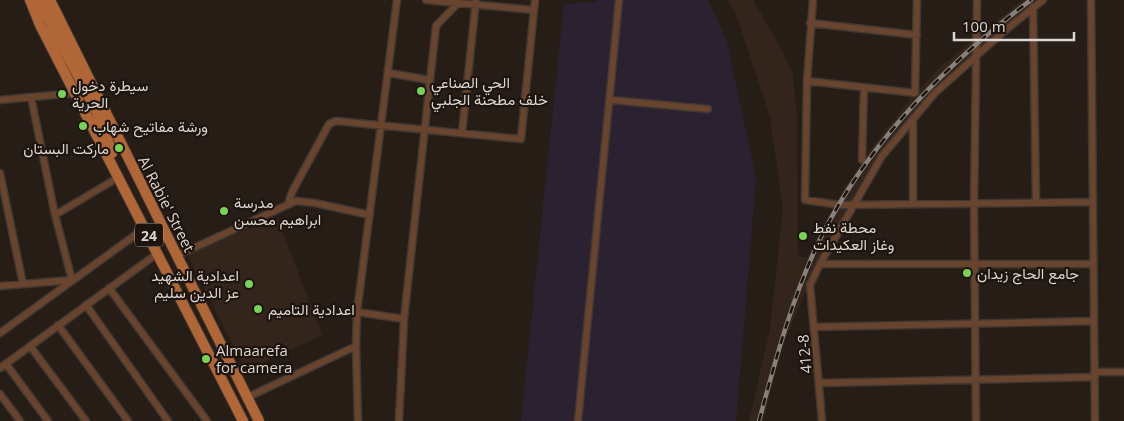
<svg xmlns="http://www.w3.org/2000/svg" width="1124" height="421" font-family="'Open Sans',Vazirmatn,sans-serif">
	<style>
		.built { fill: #33251b }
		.industrial { fill: #2b2231 }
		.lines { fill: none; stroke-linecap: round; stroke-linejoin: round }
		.street-casing { stroke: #403731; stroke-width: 9 }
		.primary-casing { stroke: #403731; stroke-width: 12 }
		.street { stroke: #68442f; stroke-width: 6 }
		.primary { stroke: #b06637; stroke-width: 10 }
		.rail-casing { stroke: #88807b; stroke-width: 4.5 }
		.rail { stroke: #1d140e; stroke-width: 2.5; stroke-dasharray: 8; stroke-linecap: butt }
		.poi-dot { fill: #79d157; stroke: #1d140e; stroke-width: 2 }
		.labels { text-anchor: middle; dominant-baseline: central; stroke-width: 4.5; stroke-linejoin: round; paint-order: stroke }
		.shield { fill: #1d140e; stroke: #a39b96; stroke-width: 1 }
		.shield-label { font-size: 14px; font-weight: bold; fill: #dcd5d1 }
		.poi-label { font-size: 15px; fill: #dcd5d1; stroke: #1d140e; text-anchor: start }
		.street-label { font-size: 15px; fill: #dcd5d1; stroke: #1d140e }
	</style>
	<rect width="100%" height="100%" fill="#271d17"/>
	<path class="built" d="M728,0H753L781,48L793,74L797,117L798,256L807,258L843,190L871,149L911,98L938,69L1022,0H1040L969,58L933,92L881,153L852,199L815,268L783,346L763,421H749L770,329L783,208L770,117L736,14Z
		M278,219L322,335L246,371L185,250Z"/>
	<path class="industrial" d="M597,0H708L727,42L756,178L736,421H521L564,4L596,2Z"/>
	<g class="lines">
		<defs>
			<path id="street" d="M426,0L534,10
				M813,0L807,81L805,200L840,205L1093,202
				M1091,0L1095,421
				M1033,7L1036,202
				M810,23L917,35
				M389,73L429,80
				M807,81L915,93L917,0
				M0,100L75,93
				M611,100L708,109
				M913,119V204
				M462,133L476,0
				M862,160L864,87
				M0,173L23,284
				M288,204L292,192L329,124L336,121L521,139L535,0
				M55,215L119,177
				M176,256L296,201L315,203L370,215
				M820,264H1093
				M0,286L72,280L55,215L31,97
				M109,288L207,421
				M86,305L168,421
				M357,312L404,319
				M58,325L128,421
				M814,327L1094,321
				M0,333L145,228
				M30,346L86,421
				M6,364L48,421
				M0,368L158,253
				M1094,372H1124
				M819,383L1095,377
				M0,394L20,421
				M246,398L356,346
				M358,421L356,346L357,312L397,0
				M399,421L404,319L436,26L458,3
				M578,421L619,0
				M822,421L810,285L820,264L882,156L935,93L1002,33L1043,0
				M976,421L974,204L977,0"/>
			<path id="primary" d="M30,0L40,25L243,421
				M40,0C61,52 96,99 112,153
				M50,0L259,421"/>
		</defs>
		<use href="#street" class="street-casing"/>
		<use href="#primary" class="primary-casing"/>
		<use href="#street" class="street"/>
		<use href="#primary" class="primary"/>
		<defs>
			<path id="rail" d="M759,421C776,358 793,294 822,235C870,141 947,63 1031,0"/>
		</defs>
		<use href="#rail" class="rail-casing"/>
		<use href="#rail" class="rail"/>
	</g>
	<g class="poi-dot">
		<circle cx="421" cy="91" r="5"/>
		<circle cx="62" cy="94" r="5"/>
		<circle cx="83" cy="126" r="5"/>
		<circle cx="119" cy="148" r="5"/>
		<circle cx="224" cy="211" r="5"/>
		<circle cx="803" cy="236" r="5"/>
		<circle cx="967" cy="273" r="5"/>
		<circle cx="249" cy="284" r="5"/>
		<circle cx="258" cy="309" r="5"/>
		<circle cx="206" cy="359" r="5"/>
	</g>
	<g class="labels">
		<rect class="shield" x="135" y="223.5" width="28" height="23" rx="4"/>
		<g class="shield-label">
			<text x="149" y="235">24</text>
		</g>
		<g class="poi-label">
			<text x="431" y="82">الحي الصناعي<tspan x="431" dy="17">خلف مطحنة الجلبي</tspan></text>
			<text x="72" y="85">سيطرة دخول<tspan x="72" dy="17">الحرية</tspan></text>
			<text x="93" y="126">ورشة مفاتيح شهاب</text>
			<text x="109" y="148" text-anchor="end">ماركت البستان</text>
			<text x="234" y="202">مدرسة<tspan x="234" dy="17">ابراهيم محسن</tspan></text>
			<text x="813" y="227">محطة نفط<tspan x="813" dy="17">وغاز العكيدات</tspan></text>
			<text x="977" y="273">جامع الحاج زيدان</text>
			<text x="239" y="275" text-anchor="end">اعدادية الشهيد<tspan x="239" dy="17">عز الدين سليم</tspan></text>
			<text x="268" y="309">اعدادية التاميم</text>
			<text x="216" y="350">Almaarefa<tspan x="216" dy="17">for camera</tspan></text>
		</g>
		<g class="street-label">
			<text transform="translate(167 204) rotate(63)">Al Rabie' Street</text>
			<text transform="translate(804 354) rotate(-95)">412-8</text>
		</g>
	</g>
	<path d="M954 32v8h120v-8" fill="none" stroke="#dcd5d1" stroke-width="2.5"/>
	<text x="962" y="32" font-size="15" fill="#dcd5d1" stroke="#1d140e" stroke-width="4" paint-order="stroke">100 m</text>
</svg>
